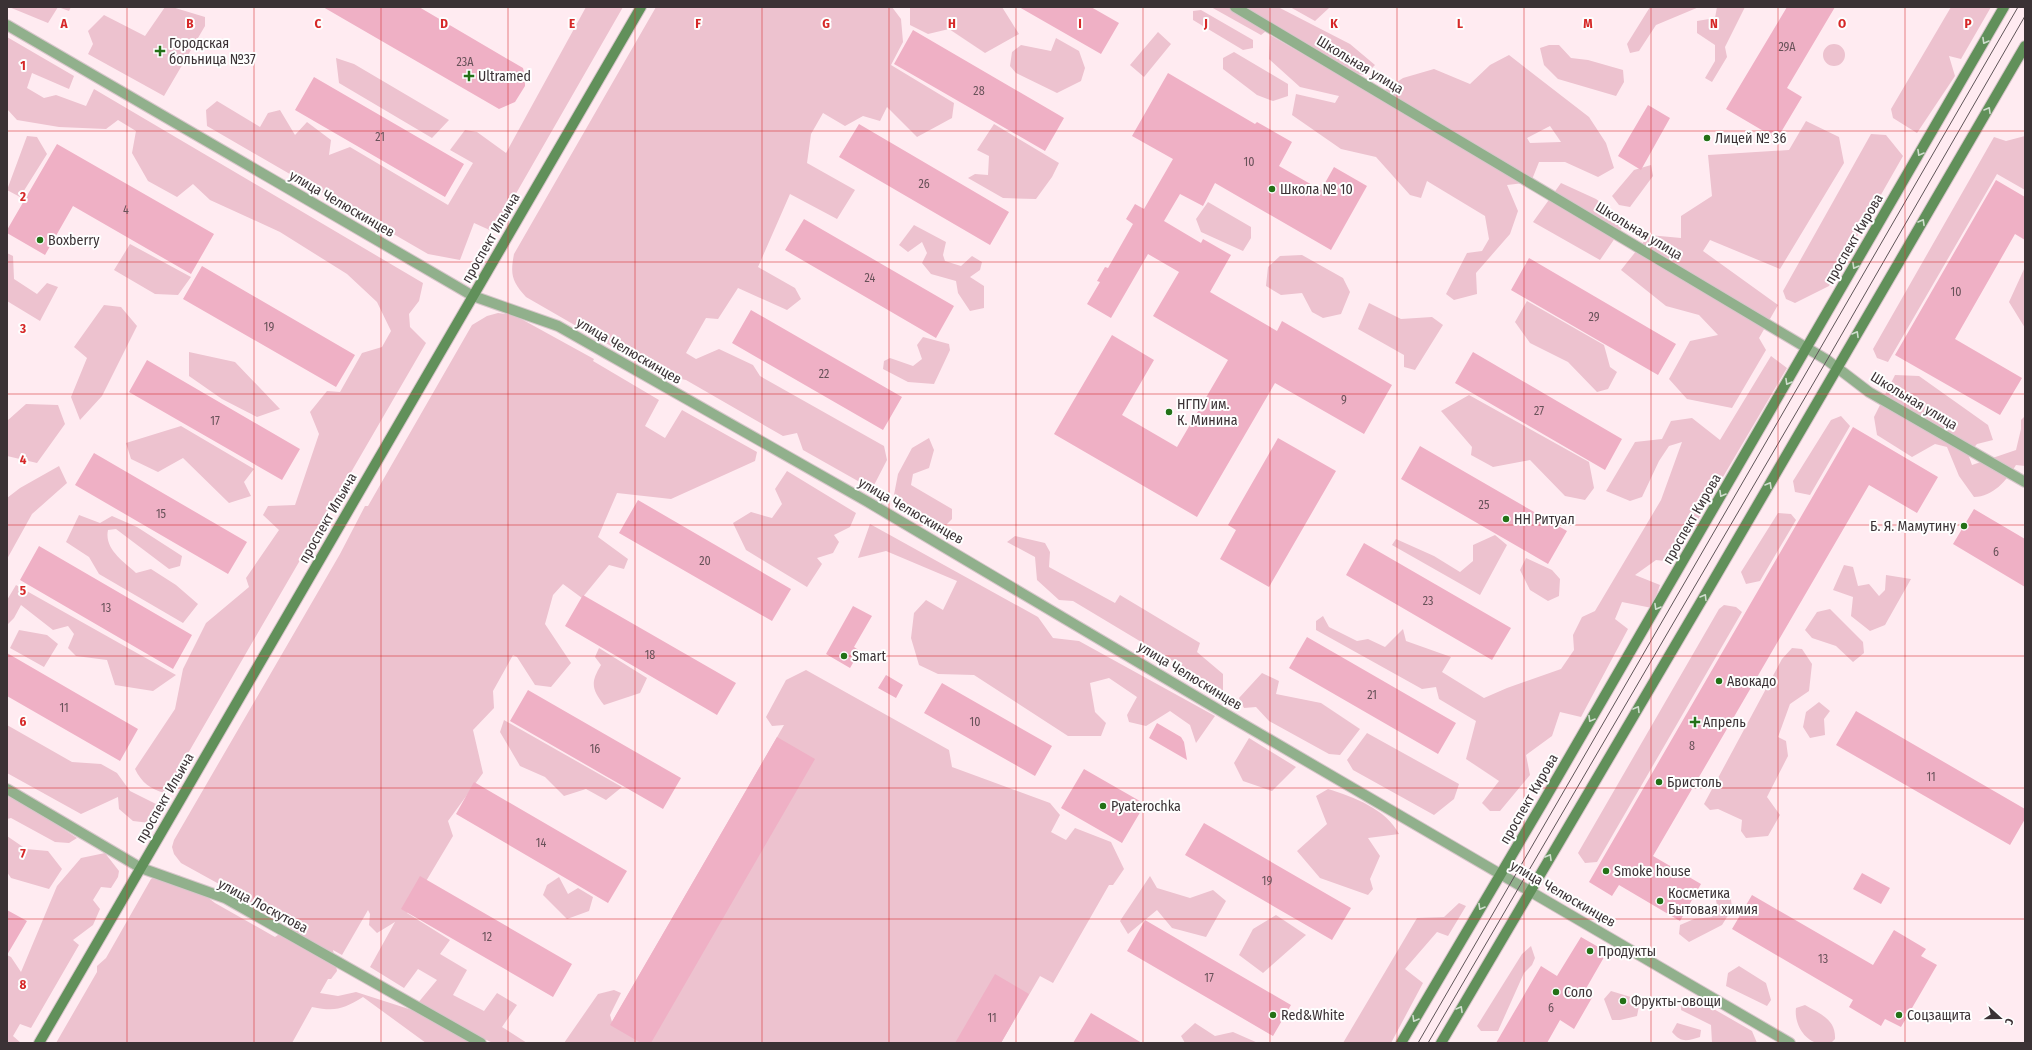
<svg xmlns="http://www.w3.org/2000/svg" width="2032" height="1050" font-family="'Fira Sans Condensed',sans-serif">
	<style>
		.green { fill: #edc2cf; fill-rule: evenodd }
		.building { fill: #efb0c5 }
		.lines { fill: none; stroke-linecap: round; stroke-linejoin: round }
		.street-casing { stroke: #d8c6cb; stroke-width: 12 }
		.secondary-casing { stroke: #d8c6cb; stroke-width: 12 }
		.street { stroke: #91b08c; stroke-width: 10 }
		.secondary { stroke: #61905a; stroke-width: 10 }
		.tram { stroke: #5f5458; stroke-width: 1 }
		.oneway { stroke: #cfddcd }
		.grid { fill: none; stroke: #d62828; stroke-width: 1; stroke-opacity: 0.55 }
		.poi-dot { fill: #237117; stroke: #fefefe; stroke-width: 1.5 }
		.labels { text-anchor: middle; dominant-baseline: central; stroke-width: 4; stroke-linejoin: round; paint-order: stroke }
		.number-label { font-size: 12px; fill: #685259 }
		.poi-label { font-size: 14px; fill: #3b3235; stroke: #fefefe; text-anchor: start }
		.street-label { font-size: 14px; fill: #3b3235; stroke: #fefefe }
		.grid-label { font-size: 13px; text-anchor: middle; font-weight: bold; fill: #d62828; stroke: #fefefe; stroke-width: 4; stroke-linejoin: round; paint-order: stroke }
	</style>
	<rect width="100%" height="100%" fill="#ffebf1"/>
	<path class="green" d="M9,7H71L69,11L58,7L48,23Z
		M165,7H172L205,17V26L164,96L88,54L93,44L88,31L104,15L145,36Z
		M586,7H623L494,232L474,223L460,260L428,254L207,126L206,110L217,101L260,127L268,113L280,110L295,135L307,122L331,140L329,155L350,147L448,205L473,163L450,150L465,130L477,132L506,153Z
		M656,7H892L901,19L903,42L891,65L954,103L952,118L917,137L887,107L880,121L863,116L845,126L823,113L811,134L807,163L855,190L837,219L790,194L758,267L795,288L801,299L787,310L738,288L718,319L706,318L686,353L696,359L719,349L753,365L760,376L884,446L887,460L872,489L803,450L797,433L783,436L686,380L672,377L670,380L526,297C512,281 510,275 514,254Z
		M910,7H1002L1019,34L985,53L949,29L928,34L910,25Z
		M1211,7H1278L1350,44L1375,65L1365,75L1340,72L1270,28L1261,35Z
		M1290,7H1329V8L1315,21Z
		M1650,7H1699L1656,25L1639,51L1630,53L1627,44Z
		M1717,7H1745L1725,47L1727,57L1712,82L1705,78L1715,61V45L1697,33V21L1715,18Z
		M1951,7H1991L1961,59L1949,56L1955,76L1917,133L1893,118L1891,109Z
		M1201,10L1253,40V48L1243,50L1193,20V11Z
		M1158,32L1171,44L1144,77L1130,65Z
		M1270,35L1376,96L1403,78L1434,69L1470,84L1490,65L1509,55L1589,117L1606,143L1614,168L1598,177L1565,162H1539L1531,182L1507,185L1518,211L1510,234L1476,273L1477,294L1454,300L1446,294L1467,253L1482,251L1489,239L1485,216L1427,181L1421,198L1410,195L1376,157L1341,149L1292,115L1296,94L1335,103L1339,96L1300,87L1269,59ZM1550,126L1561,142L1530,143L1527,138Z
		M7,37L74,76L69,89L32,73L27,88L44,98L56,95L86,106L94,89L423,283L419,301L409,314L410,327L426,343L165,793C150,789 142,783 135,769L175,709L183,669L206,623L249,587L246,578L279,530L263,515L268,506L295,505L319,434L310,412L327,391L340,392L362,353L382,347L391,331L377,302L347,274L280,232L210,200L193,184L177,197L148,181L132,153L136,131L118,120L106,129L59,127L17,120L7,109Z
		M1056,38L1079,51L1085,68L1081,81L1057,93L1016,73L1010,66L1012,52L1021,45L1051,51Z
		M1823 55a11 11 0 1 1 22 0a11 11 0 1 1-22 0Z
		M1549,45H1559L1571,58L1588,60L1623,70L1624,82L1616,96L1558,79L1544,65L1540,48Z
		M1234,52L1288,84V96L1273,101L1257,95L1223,69V58Z
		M336,58L354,64L449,120L432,138L339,83Z
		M1806,121L1839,137L1844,163L1780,269L1710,240L1703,251L1778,305L1759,338L1766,350L1732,408L1687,399L1669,379L1690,341L1718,335L1699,315L1666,306L1621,270L1649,235L1681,238V216L1712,196L1708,155L1789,150Z
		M994,124L1059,163L1052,177L1036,199L1003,198L968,178L975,174L988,175L989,156L977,150Z
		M1871,134L1886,135L1903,156L1829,286L1795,303L1786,299L1783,291Z
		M27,136L37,137L47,154L20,197L7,190Z
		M2025,136V190L1997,174L1888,362L1877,358L1873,349L1994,137L2006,141Z
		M1651,165L1653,176L1630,207L1619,205L1612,196L1634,170Z
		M1561,183L1596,199L1626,222L1600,260L1533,222Z
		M1208,202L1251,227V238L1243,251L1201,232L1196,219Z
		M914,225L946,242L943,255L945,261L961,266L972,256L982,262L980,270L970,277L984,286V308L970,311L958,293L956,281L931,274L922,263L927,253L922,242L908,252L899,245Z
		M130,244L191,277L178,295L155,294L114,270Z
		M7,253L13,256L14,279L37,294L47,283L58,287L40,321L7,301Z
		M1302,255L1343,278L1350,292L1341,314L1323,318L1312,312L1302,293L1281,295L1266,286L1268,267L1280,256Z
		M2025,267V328L2009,302Z
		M1527,301L1604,345L1610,367L1617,372L1608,389L1597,392L1568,362L1530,343L1515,322Z
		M1369,303L1401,319L1432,317L1443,325L1415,370L1404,367V355L1358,329Z
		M104,305L121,307L137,326L102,396L80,420L71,397L87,358L74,347Z
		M498,313L514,315L594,359L593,361L659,400L645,426L665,438L682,410L757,452L755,461L671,499L617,493L598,537L628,559L624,569L609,565L582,598L563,584L553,595L545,624L571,663L551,687L535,685L517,657L513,655L493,691L494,708L473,730L483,773L448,821L453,836L407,913L450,940L440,954L467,970L453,995L484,1011L497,993L517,1005L502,1027L527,1043H493L467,1031L479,1043H426L363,997C343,1009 336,1012 312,1007L292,1043H56L97,972V966L106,958L151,879L156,876L175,880L179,875L215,903L275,937L291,926L250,902L246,903L219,884L181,863L174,854L172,847L174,840L340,554L365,506H368L472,325L487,316ZM368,910L370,914L369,925L377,933L395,922L370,967L404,988L418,969L437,980L412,1010L356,992L338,996L320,993L328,979H331L337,971L333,950L342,955Z
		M923,337L949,344L950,350L934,384L908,382L883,369L884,361L890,358L913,366L922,359L917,345Z
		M189,352L235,362L280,409L257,417L222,399L189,376Z
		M1771,356L1787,368L1673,562L1656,560L1635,575L1660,585L1652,608L1622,602L1615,619L1628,629L1581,717L1560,712L1552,736L1526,755L1530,775L1500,811H1490L1482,803L1499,781L1466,759L1476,721L1439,699L1436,687L1422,689L1316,630V621L1323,616L1329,627L1357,641L1368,639L1385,647L1403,629L1406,641L1451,657L1442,672L1484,698L1507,688L1561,669L1574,650L1573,635L1582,617L1595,611L1661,500L1682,442L1669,446L1659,461L1642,497L1630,501L1606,491L1635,442L1662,439L1671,421L1692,418L1720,440Z
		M1895,375L1919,376L1988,425L1993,440L1977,444L1968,454L1972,465L2016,450L2021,429V420L2025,416V466L2016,465C2007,480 1993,497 1974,497L1959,476L1947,447L1935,444L1912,457L1877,435L1874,417Z
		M1469,395L1589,462L1594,488L1585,500L1565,496L1530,460L1493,467L1471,455L1472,447L1441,411Z
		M26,404L58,405L65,424L37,463L7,456V421Z
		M1841,416L1850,426L1810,495L1795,492L1793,481L1831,420Z
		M181,426L254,469L244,482L251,496L229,503L183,458L158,472L131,459L126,443Z
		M929,438L934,450L929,468L913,474L911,485L952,509V519L941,530L907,512L893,500L898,474L912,448Z
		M59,466L67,483L32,514L7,559V498L20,488Z
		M787,471L856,513L850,527L834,535L839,542L833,553L817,558L822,564L807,587L746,550L733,523L751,512L772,518L782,504L775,489Z
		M1778,513L1791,514L1796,520L1760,581L1746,584L1741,572Z
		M79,515L100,523L112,516L137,527L182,556L180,566L169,569L116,529L108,530C104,549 123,561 136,573L151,569L176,585L198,604L183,623L99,574L89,557L66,542Z
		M870,524L1038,617L1053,638L1079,641L1215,716L1196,743L1190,725L1170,711L1146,726L1129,722L1127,715L1137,697L1109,678L1090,683L1095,712L1106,723L1101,736H1068L974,675L938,674L919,665L911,638L914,613L926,600L943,610L957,581L886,551L858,558Z
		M1495,535L1507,545L1480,595L1392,545L1396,539L1434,556L1460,572L1473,561V545Z
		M1015,536L1045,543L1050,552L1049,567L1115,603L1120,595L1200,643L1197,652L1223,674V691L1073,601L1059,600L1037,580L1035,557L1007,542Z
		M1526,558L1552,570L1560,579L1559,596L1548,601L1530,590L1520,570Z
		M1844,565L1853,567L1858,586L1869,584L1879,596L1885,590L1886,575L1911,579L1885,625L1870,631L1851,616L1853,597L1833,590Z
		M16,585L176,675L153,691L115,685L107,660L76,656L68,648L74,634L68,626L53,630L21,605L14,618L7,625V600Z
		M1724,605L1736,607L1742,612L1597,862L1585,863L1578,853L1719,609Z
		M1830,609L1863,642L1864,653L1853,662L1836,646L1812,638L1805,630L1817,612Z
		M19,630L47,635L58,644L44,667L10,648Z
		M599,648L647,678L640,693L604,705C592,689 590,683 601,665L595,657Z
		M1792,648L1802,649L1812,664L1809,691L1790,704L1778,737L1786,741L1788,756L1767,797L1780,815L1768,836L1746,838L1741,831L1742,820L1718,809L1710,810L1704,804L1782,659Z
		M806,670L949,750L952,767L1050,803L1060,815L1051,832L1066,840L1075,828L1111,842L1124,869L1113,885H1109L1053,983L1040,976L1001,1043H564L598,994L614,990L621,993L610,1015L612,1022L784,725L772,726L766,717L786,680Z
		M1262,673L1279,681L1276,694L1321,703L1360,729L1340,755L1329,754L1269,721L1256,707L1244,708L1239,698Z
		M1819,702L1830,711L1824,719L1825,735L1810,738L1803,727L1806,712Z
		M504,720L622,787L606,800L586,789L564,796L545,777L520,766L500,732Z
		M7,725L72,762L101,764L117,773L130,791L160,806L150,823L133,821L119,809L118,797L81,814L7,773Z
		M1367,733L1459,784L1454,799L1434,815L1353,770L1347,760Z
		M1249,738L1296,767L1272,791L1243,781L1234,763Z
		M1328,789C1354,797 1386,809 1399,834L1368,838L1380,856L1370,879L1373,889L1368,895L1320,878L1297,851L1327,824L1316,796Z
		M7,792L77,838L69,843L55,842L11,818L7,819Z
		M7,836L26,849L48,851L62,869L49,889L11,878L7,872Z
		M105,853L119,871L118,877L111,888L101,887L93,900L100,909L93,925L73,940L79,945L31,1028L20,1024L13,1036L21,1043H7V955L11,957L21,972L57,886L81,858Z
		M1150,876L1157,888L1190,898L1213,890L1226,901L1206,937L1172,928L1157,910L1128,934L1120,921Z
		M559,877L568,894L578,888L593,897L589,911L567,919L543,895L547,885Z
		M1730,890L1732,909L1722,925L1689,942L1679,934L1680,925L1694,919L1712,917L1717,906L1715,893Z
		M1459,903L1466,906L1448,936L1437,932L1405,969L1423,983L1391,1043H1343L1417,918L1444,917Z
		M1276,915L1306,935L1263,973L1239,955L1253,929Z
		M1531,946L1535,958L1532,965L1524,973L1498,1031H1481L1477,1026L1522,954Z
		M1739,966L1766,983L1771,1000L1767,1006L1726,986L1728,973Z
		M1611,991L1634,998L1639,1006L1637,1016L1620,1020H1612L1604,999Z
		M1687,999L1705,1008H1712L1752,1031L1757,1043H1712L1711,1025L1681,1010V1004Z
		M1805,1005C1820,1014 1836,1019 1835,1039L1831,1043C1827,1043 1822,1044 1818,1043C1803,1040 1794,1022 1796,1008Z
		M1195,1023L1215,1036L1233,1032L1258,1043H1185L1181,1036Z
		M1677,1023L1701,1030L1700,1037C1687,1041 1681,1043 1672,1032Z"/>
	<path class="building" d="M323,7H419L523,68L525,77V86L515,102L499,109Z
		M1019,7H1091L1119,23L1101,54Z
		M1787,7H1835L1787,88L1802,97L1777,139L1726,109Z
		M913,30L1064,118L1045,151L894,64Z
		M1168,73L1255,124L1257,122L1292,142L1279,166L1321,190L1334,167L1367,186L1331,250L1215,183L1203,206L1180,194L1164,221L1201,243L1203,239L1231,255L1210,292L1277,331L1282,321L1392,385L1364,434L1275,383L1197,517L1054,434L1112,335L1154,360L1122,415L1177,447L1228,360L1153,316L1179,272L1148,254L1111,318L1087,304L1100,282L1097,281L1105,267L1108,268L1133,224L1126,219L1135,204L1144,209L1173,159L1132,136Z
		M314,77L464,164L445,197L295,110Z
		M1648,105L1670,118L1641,170L1618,156Z
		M859,124L1009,212L990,245L839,157Z
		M57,144L214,234L191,274L73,206L45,255L7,233V230Z
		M1996,180L2025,197V240L2015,234L1955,339L2022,378L2000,415L1895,355Z
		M804,219L954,306L936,338L785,250Z
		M1529,258L1676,344L1658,375L1511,290Z
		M202,266L355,355L336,387L183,299Z
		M751,310L902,397L883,430L732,343Z
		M1473,352L1622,439L1605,470L1455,383Z
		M147,360L300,449L282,480L129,392Z
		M1853,427L1938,477L1917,513L1869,485L1653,856L1701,884L1680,921L1619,885L1612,896L1589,882Z
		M1278,438L1336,471L1269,587L1220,559L1236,530L1228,525Z
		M1420,446L1567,531L1548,564L1401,479Z
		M94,453L247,542L228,574L75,485Z
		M638,500L791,589L772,621L619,533Z
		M1974,509L2025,539V587L1953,544Z
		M1364,543L1511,628L1492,660L1346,575Z
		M39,546L192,635L173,669L20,580Z
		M583,595L736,683L717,715L565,626Z
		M853,606L872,616L854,647L860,651L850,668L826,654Z
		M1307,637L1456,723L1438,754L1289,668Z
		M7,653L138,729L120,761L7,696Z
		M886,675L903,685L896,698L878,688Z
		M942,683L1052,746L1035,776L924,713Z
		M528,690L681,778L663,809L510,721Z
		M1856,711L2025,809V819L2010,845L1836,745Z
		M1157,723L1181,737L1184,742L1187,760L1149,738Z
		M777,737L815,759L651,1043H641L610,1025Z
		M1084,769L1145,804L1122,843L1061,808Z
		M474,782L627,871L608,903L456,814Z
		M1204,823L1351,908L1332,940L1185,855Z
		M1862,873L1890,888L1881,904L1853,889Z
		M420,876L572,964L553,997L401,909Z
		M1752,895L1873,965L1894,930L1926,949L1921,956L1937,965L1901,1027L1885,1019L1881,1026L1849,1007L1853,1000L1732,929Z
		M7,910L27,921L7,955Z
		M1145,920L1291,1005L1273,1036L1127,951Z
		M1581,937L1607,952L1584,992L1593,996L1574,1029L1560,1020L1547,1043H1496L1541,966L1557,976Z
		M995,974L1029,994L1001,1043H955Z
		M1091,1013L1142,1043H1073Z"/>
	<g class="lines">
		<defs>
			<path id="street" d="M1235,7L1827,360L1869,392L2025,482
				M7,25L473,296L558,326L868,502L1224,713L1790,1043
				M7,789L141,868L225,898L481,1043"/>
			<path id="secondary" d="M39,1043L641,7
				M1401,1043L1542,804L2004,7
				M1441,1043L1709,588L2025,46"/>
		</defs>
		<use href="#street" class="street-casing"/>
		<use href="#secondary" class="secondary-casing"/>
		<use href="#street" class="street"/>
		<use href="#secondary" class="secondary"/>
		<path class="tram" d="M1418,1043L2018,7
			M1428,1043L1827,360L2025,16"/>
	</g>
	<defs><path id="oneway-chevron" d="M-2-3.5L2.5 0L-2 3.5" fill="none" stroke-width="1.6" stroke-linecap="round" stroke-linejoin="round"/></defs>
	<g class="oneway">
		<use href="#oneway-chevron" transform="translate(1985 41) rotate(120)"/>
		<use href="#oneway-chevron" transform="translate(1988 110) rotate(-60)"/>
		<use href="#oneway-chevron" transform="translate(1920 153) rotate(120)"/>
		<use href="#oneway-chevron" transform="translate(1922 222) rotate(-60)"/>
		<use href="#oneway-chevron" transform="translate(1855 266) rotate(120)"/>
		<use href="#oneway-chevron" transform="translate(1856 334) rotate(-60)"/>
		<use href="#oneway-chevron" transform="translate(1788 382) rotate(120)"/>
		<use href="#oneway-chevron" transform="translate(1769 485) rotate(-60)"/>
		<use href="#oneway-chevron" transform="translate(1722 494) rotate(120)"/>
		<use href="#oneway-chevron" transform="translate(1704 597) rotate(-59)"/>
		<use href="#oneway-chevron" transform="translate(1657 607) rotate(120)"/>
		<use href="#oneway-chevron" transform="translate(1637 709) rotate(-59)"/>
		<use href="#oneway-chevron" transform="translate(1591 719) rotate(120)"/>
		<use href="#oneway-chevron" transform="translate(1549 857) rotate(-60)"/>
		<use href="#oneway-chevron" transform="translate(1481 907) rotate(120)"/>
		<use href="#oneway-chevron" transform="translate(1460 1009) rotate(-60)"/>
		<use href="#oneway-chevron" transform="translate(1415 1019) rotate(120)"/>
	</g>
	<path class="grid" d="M127,7V1043M254,7V1043M381,7V1043M508,7V1043M635,7V1043M762,7V1043M889,7V1043M1016,7V1043M1143,7V1043M1270,7V1043M1397,7V1043M1524,7V1043M1651,7V1043M1778,7V1043M1905,7V1043M7,131H2025M7,262H2025M7,394H2025M7,525H2025M7,656H2025M7,788H2025M7,919H2025"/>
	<g class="poi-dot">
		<path d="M158 45h4v4h4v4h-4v4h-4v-4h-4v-4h4z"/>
		<path d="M467 70h4v4h4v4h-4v4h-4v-4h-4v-4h4z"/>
		<circle cx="1707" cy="138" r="4"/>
		<circle cx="1272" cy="189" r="4"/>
		<circle cx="40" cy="240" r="4"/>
		<circle cx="1169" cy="412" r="4"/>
		<circle cx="1506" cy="519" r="4"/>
		<circle cx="1964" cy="526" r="4"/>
		<circle cx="844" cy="656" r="4"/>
		<circle cx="1719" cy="681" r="4"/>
		<path d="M1693 716h4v4h4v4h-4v4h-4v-4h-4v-4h4z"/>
		<circle cx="1659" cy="782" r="4"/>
		<circle cx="1103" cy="806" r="4"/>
		<circle cx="1606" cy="871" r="4"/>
		<circle cx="1660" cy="901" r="4"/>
		<circle cx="1590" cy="951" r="4"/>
		<circle cx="1556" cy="992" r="4"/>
		<circle cx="1623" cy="1001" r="4"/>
		<circle cx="1273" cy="1015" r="4"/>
		<circle cx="1899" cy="1015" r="4"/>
	</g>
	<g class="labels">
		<g class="number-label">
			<text x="1787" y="47">29А</text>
			<text x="465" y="62">23А</text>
			<text x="979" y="91">28</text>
			<text x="380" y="137">21</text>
			<text x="1249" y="162">10</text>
			<text x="924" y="184">26</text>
			<text x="126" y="210">4</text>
			<text x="870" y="278">24</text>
			<text x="1956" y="292">10</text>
			<text x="1594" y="317">29</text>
			<text x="269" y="327">19</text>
			<text x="824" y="374">22</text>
			<text x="1344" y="400">9</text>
			<text x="1539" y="411">27</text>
			<text x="215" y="421">17</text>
			<text x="1484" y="505">25</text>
			<text x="161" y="514">15</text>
			<text x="1996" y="552">6</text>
			<text x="705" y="561">20</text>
			<text x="1428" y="601">23</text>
			<text x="106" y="608">13</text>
			<text x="650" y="655">18</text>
			<text x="1372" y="695">21</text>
			<text x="64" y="708">11</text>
			<text x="975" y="722">10</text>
			<text x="1692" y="746">8</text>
			<text x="595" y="749">16</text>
			<text x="1931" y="777">11</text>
			<text x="541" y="843">14</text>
			<text x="1267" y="881">19</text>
			<text x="487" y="937">12</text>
			<text x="1823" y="959">13</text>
			<text x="1209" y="978">17</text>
			<text x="1551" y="1008">6</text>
			<text x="992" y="1018">11</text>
		</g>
		<g class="poi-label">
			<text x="169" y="43">Городская<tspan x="169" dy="16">больница №37</tspan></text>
			<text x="478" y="76">Ultramed</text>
			<text x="1715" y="138">Лицей № 36</text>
			<text x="1280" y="189">Школа № 10</text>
			<text x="48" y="240">Boxberry</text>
			<text x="1177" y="404">НГПУ им.<tspan x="1177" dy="16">К. Минина</tspan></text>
			<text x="1514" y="519">НН Ритуал</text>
			<text x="1956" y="526" text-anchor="end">Б. Я. Мамутину</text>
			<text x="852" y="656">Smart</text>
			<text x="1727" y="681">Авокадо</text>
			<text x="1703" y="722">Апрель</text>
			<text x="1667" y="782">Бристоль</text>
			<text x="1111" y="806">Pyaterochka</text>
			<text x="1614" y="871">Smoke house</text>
			<text x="1668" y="893">Косметика<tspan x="1668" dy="16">Бытовая химия</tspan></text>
			<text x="1598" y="951">Продукты</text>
			<text x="1564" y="992">Соло</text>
			<text x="1631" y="1001">Фрукты-овощи</text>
			<text x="1281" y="1015">Red&amp;White</text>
			<text x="1907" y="1015">Соцзащита</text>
		</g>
		<g class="street-label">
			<text transform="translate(1360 65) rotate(31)">Школьная улица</text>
			<text transform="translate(342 204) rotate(30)">улица Челюскинцев</text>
			<text transform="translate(1639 231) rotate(31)">Школьная улица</text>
			<text transform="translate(491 238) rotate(-60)">проспект Ильича</text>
			<text transform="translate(1854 239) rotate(-60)">проспект Кирова</text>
			<text transform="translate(629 351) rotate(30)">улица Челюскинцев</text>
			<text transform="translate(1914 401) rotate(31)">Школьная улица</text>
			<text transform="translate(911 511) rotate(30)">улица Челюскинцев</text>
			<text transform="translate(328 518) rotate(-60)">проспект Ильича</text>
			<text transform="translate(1692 519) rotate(-60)">проспект Кирова</text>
			<text transform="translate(1190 676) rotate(31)">улица Челюскинцев</text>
			<text transform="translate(165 798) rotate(-60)">проспект Ильича</text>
			<text transform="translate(1529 799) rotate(-60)">проспект Кирова</text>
			<text transform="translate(1563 894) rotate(30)">улица Челюскинцев</text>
			<text transform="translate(263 906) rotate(28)">улица Лоскутова</text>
		</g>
	</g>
	<g class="grid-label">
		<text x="64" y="28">A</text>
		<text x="190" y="28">B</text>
		<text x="318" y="28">C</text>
		<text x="444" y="28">D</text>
		<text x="572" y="28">E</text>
		<text x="698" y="28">F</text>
		<text x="826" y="28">G</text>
		<text x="952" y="28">H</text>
		<text x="1080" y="28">I</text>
		<text x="1206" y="28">J</text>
		<text x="1334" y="28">K</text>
		<text x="1460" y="28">L</text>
		<text x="1588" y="28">M</text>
		<text x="1714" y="28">N</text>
		<text x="1842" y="28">O</text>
		<text x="1968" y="28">P</text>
		<text x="23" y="70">1</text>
		<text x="23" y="201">2</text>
		<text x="23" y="333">3</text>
		<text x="23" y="464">4</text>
		<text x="23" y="595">5</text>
		<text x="23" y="726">6</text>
		<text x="23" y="858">7</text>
		<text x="23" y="989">8</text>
	</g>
	<rect width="2032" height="1050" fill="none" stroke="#3b3235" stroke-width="16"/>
	<g transform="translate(2000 1018) rotate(111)" stroke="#fefefe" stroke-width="3" paint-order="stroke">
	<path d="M0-3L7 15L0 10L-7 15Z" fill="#3b3235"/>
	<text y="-6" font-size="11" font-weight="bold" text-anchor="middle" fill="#3b3235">С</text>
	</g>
</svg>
